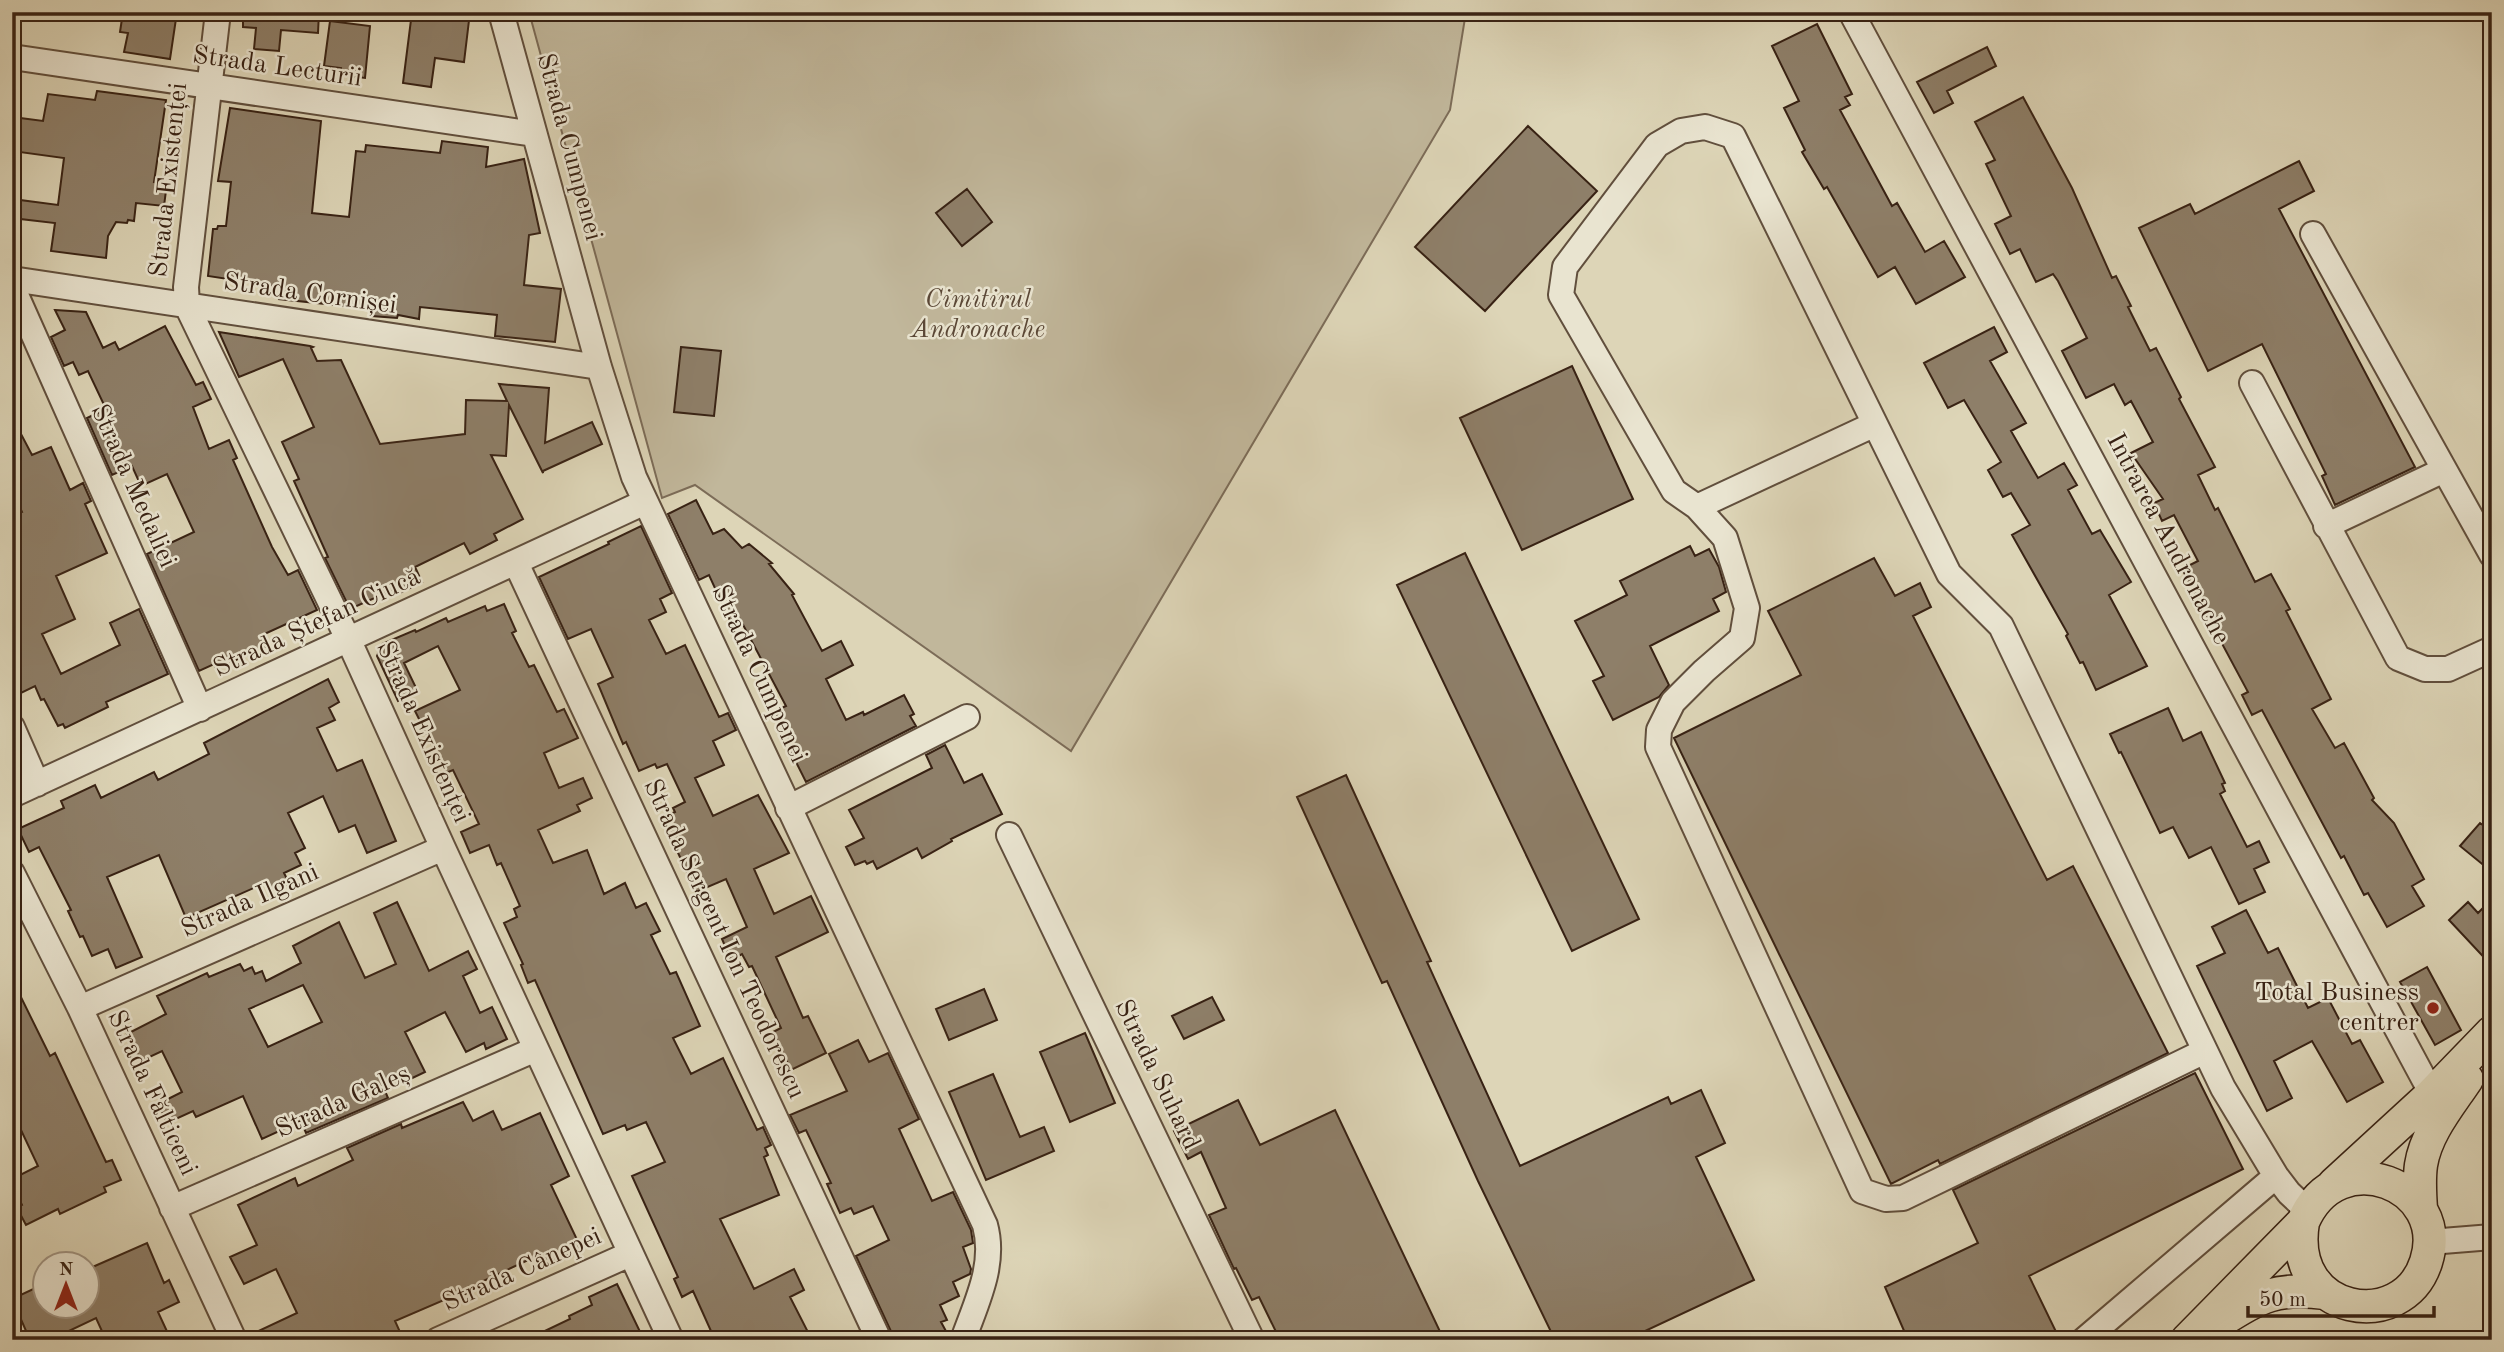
<svg xmlns="http://www.w3.org/2000/svg" width="2504" height="1352" font-family="'Old Standard TT',serif">
	<style>
		.green { fill: #c1b79b; stroke: #7c6c58; stroke-width: 2 }
		.building { fill: #8e7f69; stroke: #382214; stroke-width: 2; fill-rule: evenodd }
		.lines { fill: none; stroke-linecap: round; stroke-linejoin: round }
		.minor-casing { stroke: #614f3d; stroke-width: 28 }
		.major-casing { stroke: #382214; stroke-width: 35 }
		.minor { stroke: #e9e4d0; stroke-width: 24 }
		.major { stroke: #ddd5b7; stroke-width: 32 }
		.poi-dot { fill: #8f2418; stroke: #e9e4d0; stroke-width: 2.5 }
		.labels { text-anchor: middle; dominant-baseline: central; stroke-width: 5; stroke-linejoin: round; paint-order: stroke }
		.street-label { font-size: 26px; fill: #382214; stroke: #e9e4d0 }
		.park-label { font-size: 26px; font-style: italic; fill: #5a4736; stroke: #e9e4d0 }
		.poi-label { font-size: 26px; fill: #382214; stroke: #e9e4d0; text-anchor: end }
	</style>
	<rect width="100%" height="100%" fill="#ddd5b7"/>
	<filter id="stains"><feTurbulence type="fractalNoise" baseFrequency=".00286" numOctaves="4"/><feColorMatrix values="0 0 0 0 .2 0 0 0 0 .09 0 0 0 0 .02 0 0 0 .5 -.17"/></filter>
	<radialGradient id="worn" r=".72"><stop offset=".6" stop-color="#630" stop-opacity="0"/><stop offset="1" stop-color="#630" stop-opacity=".3"/></radialGradient>
	<path class="green" d="M529,12H1466L1450,110L1071,751L695,485L662,498Z"/>
	<path class="building" d="M123,12H177L170,59L124,52L128,33L120,32Z
		M243,12H319L318,33L281,30L279,51L254,49L256,28L243,27Z
		M412,12H470L464,62L435,58L431,87L403,83Z
		M330,21L370,26L365,78L340,75L341,68L324,66Z
		M1817,24L1852,94L1845,97L1850,105L1840,110L1892,206L1897,203L1925,252L1944,241L1965,277L1916,304L1895,267L1878,277L1827,187L1824,189L1802,152L1805,150L1784,108L1799,101L1772,46Z
		M1987,47L1996,66L1947,91L1953,103L1934,113L1917,82Z
		M97,91L166,100L154,182L167,183L164,206L136,203L134,221L128,220L127,223L116,222L108,236L106,258L51,251L55,223L12,218V199L58,205L64,158L12,151V117L43,121L48,94L95,100Z
		M2023,97L2072,188L2112,278L2116,276L2131,306L2128,307L2150,351L2156,348L2181,397L2179,399L2215,467L2198,475L2215,510L2218,508L2255,582L2271,574L2290,609L2286,611L2331,699L2312,709L2335,748L2344,743L2374,798L2372,800L2394,823L2424,879L2412,886L2424,906L2387,927L2368,893L2364,895L2344,856L2341,858L2262,710L2252,715L2242,695L2248,692L2182,569L2198,561L2174,515L2162,521L2154,503L2163,499L2131,453L2153,442L2131,401L2125,405L2114,384L2086,398L2062,351L2087,338L2058,281L2053,274L2036,282L2020,249L2010,254L1995,224L2011,216L1986,164L1995,160L1975,122Z
		M230,108L321,121L312,213L349,217L356,151L365,152L366,145L440,153L442,141L488,147L486,167L524,159L540,233L529,235L524,285L561,289L555,342L495,336L497,315L420,307L419,319L398,315L397,318L372,316L373,309L279,299L281,287L208,276L213,229H217L218,226H226L231,182L218,181Z
		M1528,126L1597,191L1485,311L1415,247Z
		M2299,161L2314,191L2279,209L2415,467L2335,505L2322,476L2326,474L2262,344L2208,371L2139,228L2190,204L2195,214Z
		M967,189L992,222L962,246L936,213Z
		M55,310L86,312L103,348L115,342L119,350L165,326L196,385L203,382L211,399L193,407L209,449L229,440L237,458L233,460L272,547L288,575L298,570L317,610L260,636L265,647L216,669L214,664L199,671L147,554L194,532L167,474L141,486L132,466L112,475L87,418L106,409L88,371L79,375L73,362L64,366L51,337L65,330Z
		M1994,327L2007,352L1990,361L2026,423L2011,431L2038,478L2064,463L2077,485L2068,490L2092,534L2100,530L2131,582L2109,595L2147,666L2096,690L2083,662L2080,663L2066,636L2068,634L2012,535L2030,525L2011,493L2003,497L1988,470L2001,462L1964,400L1948,408L1924,363Z
		M219,332L310,346L313,347L311,348L317,361L341,360L380,444L465,434L466,400L507,401L499,384L549,388L545,443L592,422L602,444L543,471V473L509,405L506,456L491,455L523,519L494,534L497,540L470,554L464,543L415,567L422,582L400,593L397,588L350,609L325,558L328,557L294,481L299,479L282,442L314,427L283,359L239,377Z
		M681,347L721,351L714,416L674,412Z
		M1572,366L1633,499L1522,550L1460,418Z
		M12,417L32,455L51,447L70,490L83,483L91,501L85,504L107,553L56,576L75,619L42,634L61,674L120,645L110,623L139,609L168,674L106,702L108,707L65,728L63,724L58,726L44,699L41,700L35,686L21,693L12,674V516L22,512L12,490Z
		M696,500L713,534L724,529L742,548L749,544L772,563L769,564L794,594L792,595L822,651L841,641L853,665L826,679L846,720L863,712L864,715L904,695L914,714L910,716L916,726L806,782L789,748L793,747L775,711L786,706L740,619L731,623L709,575L699,580L668,514Z
		M641,526L672,593L660,599L666,612L649,620L666,654L685,645L719,717L728,713L736,730L713,741L724,765L695,778L713,816L758,795L789,853L754,869L774,914L811,896L828,932L776,957L803,1018L808,1016L826,1053L791,1070L773,1032L781,1028L752,966L749,967L742,954L731,960L722,939L747,927L726,879L696,892L662,818L675,812L673,808L685,802L667,764L657,768L655,764L639,771L626,742L623,744L598,684L613,677L591,629L568,639L539,577L609,544L608,542Z
		M1690,546L1695,556L1709,549L1719,567L1726,592L1713,599L1719,611L1650,646L1669,685L1659,697L1613,720L1593,681L1604,676L1575,621L1627,595L1620,581Z
		M1465,553L1639,919L1572,951L1397,585Z
		M1874,558L1895,596L1920,583L1931,607L1913,616L2047,880L2073,866L2168,1053L1940,1164L1938,1160L1891,1184L1674,738L1801,675L1768,611Z
		M504,604L516,631L512,633L529,667L534,665L557,712L564,709L578,738L544,753L559,788L583,778L592,798L577,805L580,811L538,830L553,863L587,850L604,894L625,883L636,908L646,903L660,931L651,935L670,974L676,972L700,1026L673,1038L691,1074L723,1058L757,1130L763,1127L771,1145L765,1148L768,1155L764,1157L779,1195L720,1219L754,1289L794,1269L804,1290L790,1297L812,1340H715L693,1291L682,1297L674,1279L678,1277L632,1176L665,1162L646,1122L627,1130L625,1125L603,1134L535,980L528,983L521,965L523,964L504,923L517,917L514,909L520,906L501,863L497,865L489,845L470,853L461,832L479,824L453,770L446,773L415,711L460,690L438,646L404,663L418,692L398,701L377,656L382,644L415,630L416,632L446,618L448,622L485,606L487,611Z
		M328,679L339,702L329,708L335,720L317,728L337,771L362,760L396,841L367,853L355,825L339,832L323,796L288,813L305,848L295,853L301,865L284,873L289,883L270,892L265,883L186,918L159,855L107,877L142,957L116,968L108,949L92,956L83,936L80,937L68,911L71,910L39,847L29,852L18,829L64,808L61,801L95,785L101,798L154,772L158,780L209,754L204,743Z
		M2168,708L2183,741L2201,732L2225,783L2222,784L2225,791L2220,794L2247,847L2259,841L2269,862L2254,869L2265,892L2239,904L2211,847L2189,858L2173,827L2160,833L2121,752L2119,753L2110,734Z
		M945,745L964,783L982,774L1002,814L951,839L952,841L922,858L917,848L877,869L873,861L867,864L865,861L855,865L846,847L864,838L849,810L932,768L926,755Z
		M1346,775L1431,961L1427,962L1520,1166L1668,1097L1671,1104L1701,1090L1725,1143L1696,1157L1754,1280L1626,1340H1555L1478,1181L1387,981L1382,983L1297,797Z
		M2480,823L2492,832V872L2460,846Z
		M2492,899V966L2449,920L2468,902L2478,913Z
		M397,902L429,971L468,951L477,969L463,976L480,1013L492,1007L507,1039L486,1049L484,1043L466,1052L445,1012L405,1032L425,1072L385,1091L388,1098L306,1133L301,1121L262,1139L243,1096L196,1117L193,1111L167,1123L158,1104L182,1092L162,1051L141,1061L127,1034L166,1014L157,996L207,973L209,977L240,964L244,971L252,967L255,974L262,971L266,981L301,963L293,946L339,922L365,978L396,964L374,913ZM303,985L322,1022L268,1047L249,1009Z
		M2246,910L2268,953L2278,948L2308,1008L2328,998L2352,1044L2360,1040L2383,1082L2347,1102L2312,1041L2274,1061L2292,1098L2267,1111L2197,966L2225,953L2212,927Z
		M2427,967L2461,1030L2435,1045L2400,982Z
		M12,979L50,1056L55,1053L106,1162L112,1160L121,1180L104,1187L106,1192L60,1214L58,1209L26,1225L17,1208L22,1205L12,1186V1179L38,1166L12,1111Z
		M984,989L997,1020L949,1040L936,1009Z
		M1212,997L1224,1020L1184,1039L1172,1016Z
		M1085,1033L1115,1103L1070,1122L1040,1052Z
		M858,1040L869,1062L888,1053L919,1119L899,1129L932,1201L953,1192L971,1230L973,1243L963,1247L971,1269L970,1274L953,1282L959,1296L940,1305L947,1320L941,1322L947,1333L931,1340H895L856,1256L889,1240L873,1206L854,1214L851,1208L840,1213L827,1184L831,1183L806,1130L799,1133L790,1115L847,1091L829,1054Z
		M2195,1073L2243,1169L2029,1276L2060,1340H1908L1885,1287L1978,1243L1953,1190Z
		M993,1074L1020,1137L1044,1127L1054,1151L986,1180L949,1092Z
		M1238,1100L1260,1145L1335,1110L1444,1340H1280L1259,1297L1252,1300L1236,1268L1234,1269L1209,1215L1226,1208L1201,1152L1188,1159L1174,1131Z
		M463,1102L473,1121L493,1111L502,1130L540,1113L569,1176L551,1185L581,1248L546,1264L541,1254L477,1284L479,1287L461,1296L460,1293L395,1321L400,1332L384,1340H249L248,1336L297,1313L276,1269L244,1284L230,1257L257,1245L238,1205L295,1178L298,1186L353,1160L347,1148L401,1124L402,1128Z
		M147,1243L164,1283L169,1280L179,1302L158,1312L171,1340H106L96,1318L50,1340H30L12,1299L46,1283V1306H88V1269Z
		M617,1284L644,1340H526L570,1319L569,1316L592,1305L589,1297Z"/>
	<g class="lines">
		<defs>
			<path id="minor" d="M218,12L186,287L187,306L349,641L443,848L671,1340
				M501,12L599,367L634,477L985,1225C996,1265 976,1303 963,1340
				M1851,12L2432,1094
				M12,57L534,134
				M2313,234L2492,555
				M12,279L599,367
				M12,286L200,709
				M2252,383L2398,658L2425,669H2448L2492,649
				M1697,507L1875,424
				M2326,526L2444,470
				M516,563L879,1340
				M12,727L37,784
				M12,795L645,502
				M788,808L967,717
				M1009,835L1252,1340
				M12,873L80,1008L234,1340
				M80,1008L443,848
				M2205,1051L1903,1198L1886,1199L1862,1191L1658,747L1659,730L1673,702L1704,671L1742,638L1747,608L1725,538L1697,507L1674,491L1561,295L1565,267L1657,145L1681,131L1705,127L1733,136L1949,574L2001,626L2223,1088L2276,1176L2289,1193L2308,1211
				M172,1208L536,1049
				M2430,1242L2492,1237
				M438,1340L630,1254
				M2084,1340L2276,1176"/>
			<path id="major" d="M2334,1184L2432,1094L2492,1032
				M2421,1209C2420,1195 2419,1179 2421,1165C2426,1133 2449,1106 2467,1079
				M2221,1321C2261,1296 2277,1287 2325,1293
				M2187,1340L2303,1222C2338,1140 2451,1185 2426,1262C2403,1334 2287,1316 2303,1222"/>
		</defs>
		<use href="#minor" class="minor-casing"/>
		<use href="#major" class="major-casing"/>
		<use href="#minor" class="minor"/>
		<use href="#major" class="major"/>
	</g>
	<circle class="poi-dot" cx="2433" cy="1008" r="7"/>
	<g class="labels">
		<g class="street-label">
			<text transform="translate(277 67) rotate(8)">Strada Lecturii</text>
			<text transform="translate(569 147) rotate(75)">Strada Cumpenei</text>
			<text transform="translate(169 180) rotate(-84)">Strada Existenței</text>
			<text transform="translate(310 294) rotate(8)">Strada Cornișei</text>
			<text transform="translate(133 486) rotate(66)">Strada Medaliei</text>
			<text transform="translate(2168 539) rotate(62)">Intrarea Andronache</text>
			<text transform="translate(317 623) rotate(-25)">Strada Ștefan Ciucă</text>
			<text transform="translate(759 674) rotate(65)">Strada Cumpenei</text>
			<text transform="translate(423 732) rotate(66)">Strada Existenței</text>
			<text transform="translate(250 901) rotate(-24)">Strada Ilgani</text>
			<text transform="translate(724 939) rotate(65)">Strada Sergent Ion Teodorescu</text>
			<text transform="translate(1157 1075) rotate(64)">Strada Suhard</text>
			<text transform="translate(152 1093) rotate(65)">Strada Fălticeni</text>
			<text transform="translate(343 1102) rotate(-24)">Strada Galeș</text>
			<text transform="translate(522 1270) rotate(-24)">Strada Cânepei</text>
		</g>
		<g class="park-label">
			<text x="978" y="300">Cimitirul<tspan x="978" dy="30">Andronache</tspan></text>
		</g>
		<g class="poi-label">
			<text x="2419" y="993">Total Business<tspan x="2419" dy="30">centrer</tspan></text>
		</g>
	</g>
	<rect width="2504" height="1352" fill="none" stroke="#ddd5b7" stroke-width="42"/>
	<rect x="14" y="14" width="2476" height="1324" fill="none" stroke="#382214" stroke-width="3.5"/>
	<rect x="21" y="21" width="2462" height="1310" fill="none" stroke="#382214" stroke-width="2"/>
	<g transform="translate(66 1285)"><circle r="33" fill="#e9e4d0" stroke="#a29685" stroke-width="2"/>
	<path d="M0-5L12 26L0 18L-12 26Z" fill="#8f2418"/>
	<text y="-10" font-size="19" font-weight="bold" text-anchor="middle" fill="#382214">N</text>
	</g>
	<path d="M2248 1306v10h186v-10" fill="none" stroke="#382214" stroke-width="3.5"/>
	<text x="2259" y="1306" font-size="21" fill="#382214" stroke="#e9e4d0" stroke-width="5" paint-order="stroke">50 m</text>
	<rect width="100%" height="100%" filter="url(#stains)"/>
	<rect width="100%" height="100%" fill="url(#worn)"/>
</svg>
